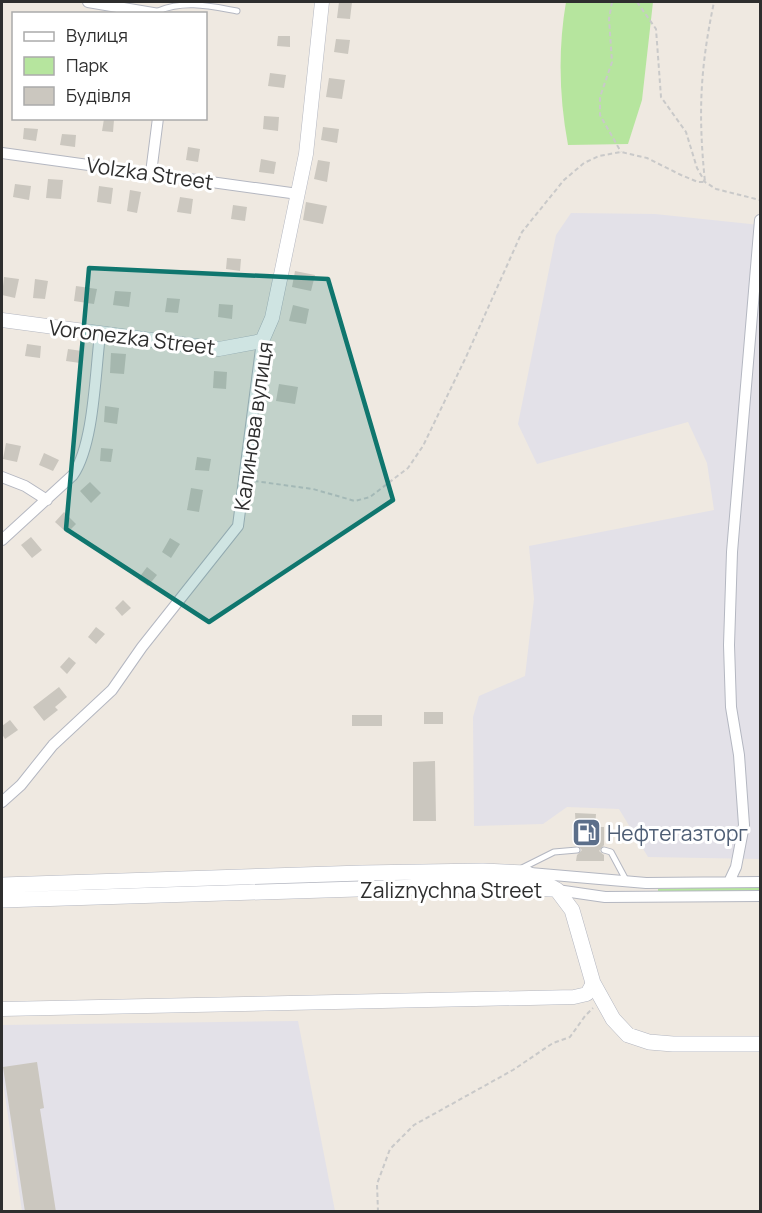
<svg xmlns="http://www.w3.org/2000/svg" width="762" height="1213" font-family="Manrope,sans-serif">
	<style>
		.industrial { fill: #e3e1e8 }
		.green { fill: #b6e59e }
		.building { fill: #cbc7bf }
		.lines { fill: none; stroke-linecap: round; stroke-linejoin: round }
		.service-casing { stroke: #b4b7c1; stroke-width: 7 }
		.minor-casing { stroke: #b4b7c1; stroke-width: 12 }
		.tertiary-casing { stroke: #b4b7c1; stroke-width: 15 }
		.secondary-casing { stroke: #b4b7c1; stroke-width: 16 }
		.path { stroke: #c9c9c9; stroke-width: 2; stroke-dasharray: 4.5 3; stroke-linecap: butt }
		.service { stroke: #fff; stroke-width: 5 }
		.minor { stroke: #fff; stroke-width: 10 }
		.tertiary { stroke: #fff; stroke-width: 14 }
		.secondary { stroke: #fff; stroke-width: 15 }
		.marked { fill: #0f766e; fill-opacity: 0.2; stroke: #0f766e; stroke-width: 4.5; stroke-linejoin: round }
		.labels { text-anchor: middle; dominant-baseline: central; stroke-width: 6; stroke-linejoin: round; paint-order: stroke }
		.street-label { font-size: 21px; fill: #2e2e2e; stroke: #fff }
		.service-label { font-size: 21px; fill: #4e5e75; stroke: #fff; text-anchor: start }
	</style>
	<rect width="100%" height="100%" fill="#efe9e1"/>
	<path class="industrial" d="M571,213L655,214L760,225V859L648,857L619,809L567,807L543,824L474,826L473,717L479,696L525,676L534,599L529,546L714,510L707,463L688,422L537,464L518,424L556,235Z
		M298,1021L335,1211H22L2,1075V1025Z"/>
	<path class="green" d="M566,2H653L642,100L628,144L568,145C559,97 558,49 566,2Z
		M760,886V890L658,893V889Z"/>
	<path class="building" d="M339,2H352L350,19L337,18Z
		M278,36H290V47L277,46Z
		M336,39L350,40L348,54L334,52Z
		M270,73L286,75L284,88L268,86Z
		M329,78L345,80L342,99L326,97Z
		M264,116L279,117L278,131L263,129Z
		M104,119L114,120L113,132L102,131Z
		M323,127L339,129L337,143L321,140Z
		M24,128L38,129L36,141L23,139Z
		M62,134L76,135L75,147L60,145Z
		M188,147L200,149L198,162L186,160Z
		M261,159L276,162L274,174L259,172Z
		M318,160L330,162L327,182L314,179Z
		M48,179L63,180L61,199L46,198Z
		M15,184L31,186L29,200L13,197Z
		M99,186L113,188L111,204L97,202Z
		M130,190L141,192L137,213L127,211Z
		M180,197L193,199L191,214L177,212Z
		M306,202L327,206L323,224L303,220Z
		M233,205L247,207L245,221L231,219Z
		M227,258L241,259L240,271L226,269Z
		M295,271L315,275L311,291L292,287Z
		M4,277L19,279L15,298L2,295Z
		M35,279L48,281L45,299L33,298Z
		M76,286L97,289L94,304L74,301Z
		M115,291L131,292L129,307L113,305Z
		M167,298L180,299L178,313L165,312Z
		M219,304L233,305L232,319L218,317Z
		M293,305L309,309L306,324L289,321Z
		M27,344L41,346L40,358L25,356Z
		M68,349L82,351L80,363L66,361Z
		M111,353L126,354L124,374L110,373Z
		M214,371L227,372L226,389L213,388Z
		M279,384L298,387L295,404L276,401Z
		M105,406L119,408L117,424L104,422Z
		M6,443L21,446L17,462L3,459Z
		M101,448L113,449L111,462L100,461Z
		M44,453L59,460L53,471L39,465Z
		M197,457L211,459L209,471L195,470Z
		M90,482L101,493L91,503L80,491Z
		M191,488L203,490L199,512L187,510Z
		M64,512L76,524L67,533L55,522Z
		M31,537L42,550L32,558L21,545Z
		M170,538L180,544L171,558L162,552Z
		M147,567L157,575L148,586L138,579Z
		M123,600L131,608L122,616L115,608Z
		M96,627L105,634L96,644L88,637Z
		M69,657L76,663L67,674L60,667Z
		M59,687L67,697L55,707L58,710L44,721L33,707Z
		M424,712H443V724H424Z
		M352,715H382V726H352Z
		M10,720L18,730L5,739L2,734V726Z
		M435,761L436,821H413V762Z
		M575,813L596,814L595,827H604V845L599,851L604,855V861H576L577,855L582,850L577,845Z
		M37,1062L44,1108L40,1109L56,1212H25L3,1067Z"/>
	<g class="lines">
		<defs>
			<path id="service" d="M158,11C185,0 209,6 237,11
				M604,850L611,852L626,880
				M522,868L554,852L577,850"/>
			<path id="minor" d="M88,2L159,14
				M2,153L298,194
				M151,173L158,118
				M2,477L25,486L47,500
				M2,540L73,475C94,444 95,374 100,335
				M2,802L21,785L53,745L112,690L142,647L238,526L262,341
				M530,873L646,883L760,882
				M729,882L736,867L744,825L739,755L731,707L729,645L732,552L760,220
				M557,890L605,897L760,896"/>
			<path id="tertiary" d="M2,320L219,349L262,341L272,318L306,154L322,2
				M2,1009L574,997L587,994L593,983"/>
			<path id="secondary" d="M2,885L362,873L483,871L526,873L557,890L572,910L593,983L613,1019L628,1035L649,1042L673,1044H760
				M2,900L484,885L551,889"/>
		</defs>
		<use href="#service" class="service-casing"/>
		<use href="#minor" class="minor-casing"/>
		<use href="#tertiary" class="tertiary-casing"/>
		<use href="#secondary" class="secondary-casing"/>
		<path class="path" d="M612,2L609,19L612,62L600,97V115L621,152
			M637,2L656,29L661,97L686,132L697,168L705,182L716,189L760,200
			M254,481L313,489L355,501L370,497L408,468L423,446L466,357L522,232L564,180L584,163L599,156L621,152L647,158L681,175L698,182H705C698,114 700,69 714,2
			M378,1212L377,1184L390,1149L414,1125L513,1070L553,1043L570,1037L585,1016L593,1008"/>
		<use href="#service" class="service"/>
		<use href="#minor" class="minor"/>
		<use href="#tertiary" class="tertiary"/>
		<use href="#secondary" class="secondary"/>
	</g>
	<path class="marked" d="M89,268L328,279L393,500L209,622L66,529Z"/>
	<defs>
		<symbol id="fuel-square" viewBox="-11 -11 22 22"><rect x="-9" y="-9" width="18" height="18" rx="4" fill="#5c6f8a" stroke="#fff"/><path d="M-5.5-6h7V0h2V4h1.3V-2.5L3-4.5l.8-.8L6-3V5H2.5V1h-1V6h-7ZM-4.2-4.7v3.2H.2V-4.7Z" fill="#fff"/></symbol>
	</defs>
	<g fill-rule="evenodd">
		<use href="#fuel-square" x="570" y="816" width="33" height="33"/>
	</g>
	<g class="labels">
		<g class="street-label">
			<text transform="translate(150 173) rotate(8)">Volzka Street</text>
			<text transform="translate(132 337) rotate(7)">Voronezka Street</text>
			<text transform="translate(253 426) rotate(-82)">Калинова вулиця</text>
			<text x="451" y="890">Zaliznychna Street</text>
		</g>
		<g class="service-label">
			<text x="607" y="833">Нефтегазторг</text>
		</g>
	</g>
	<rect width="762" height="1213" fill="none" stroke="#2e2e2e" stroke-width="6"/>
	<rect x="12" y="12" width="195" height="108" fill="#ffffff" stroke="#ababab" stroke-width="1.5"/>
	<rect x="24" y="32" width="30" height="9" fill="#ffffff" stroke="#ababab" stroke-width="1.5"/>
	<text x="66" y="42" font-size="18" fill="#2e2e2e">Вулиця</text>
	<rect x="24" y="57" width="30" height="18" fill="#b6e59e" stroke="#ababab" stroke-width="1.5"/>
	<text x="66" y="72" font-size="18" fill="#2e2e2e">Парк</text>
	<rect x="24" y="87" width="30" height="18" fill="#cbc7bf" stroke="#ababab" stroke-width="1.5"/>
	<text x="66" y="102" font-size="18" fill="#2e2e2e">Будівля</text>
</svg>
